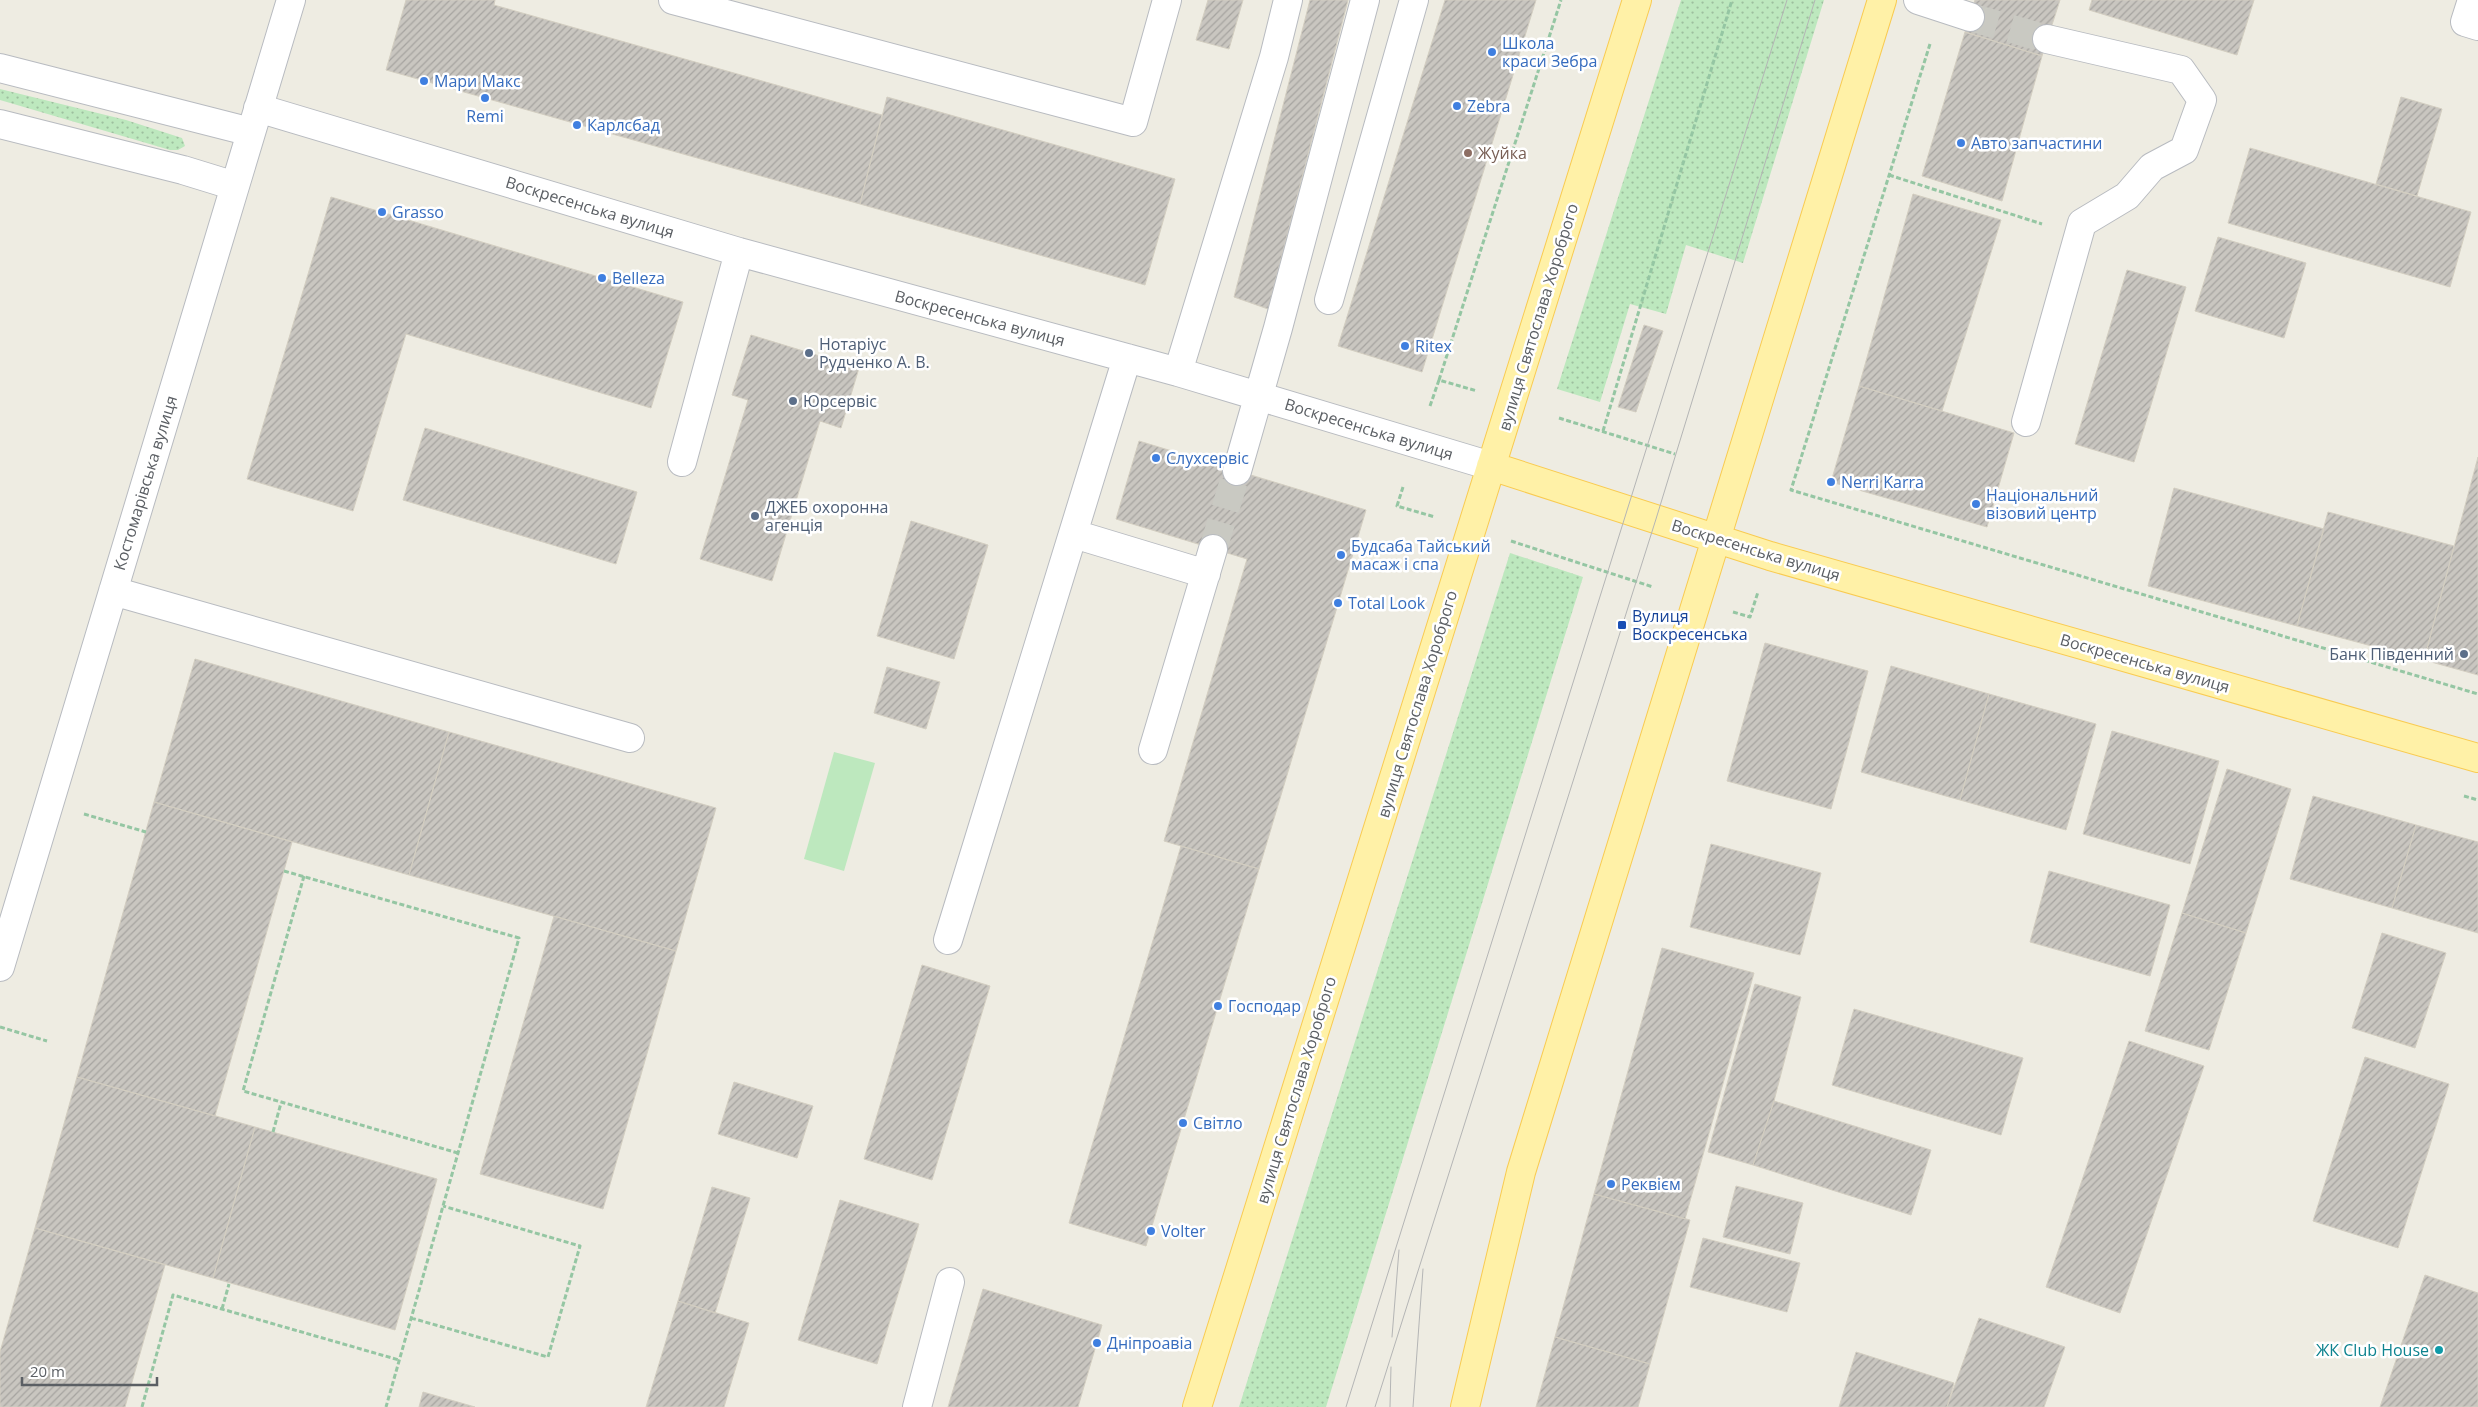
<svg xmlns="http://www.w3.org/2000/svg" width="2478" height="1407" font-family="'Open Sans',sans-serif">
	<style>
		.grass { fill: url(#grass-dots) }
		.pitch { fill: #bde8be }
		.building { fill: url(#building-hatch); stroke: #d3cec1 }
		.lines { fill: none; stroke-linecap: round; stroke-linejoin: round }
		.minor-tunnel { stroke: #c9c9c2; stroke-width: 28; stroke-dasharray: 28 14; stroke-linecap: butt }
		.minor-casing { stroke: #b8bbc0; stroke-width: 30 }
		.major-casing { stroke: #f9cb51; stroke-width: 30 }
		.path { stroke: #95c6a3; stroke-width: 3; stroke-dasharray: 5 2.5; stroke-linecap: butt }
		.minor { stroke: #fff; stroke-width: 28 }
		.major { stroke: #fff1a7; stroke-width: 28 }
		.tram { stroke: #b4b5b5; stroke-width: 1 }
		.shop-dot { fill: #3f7fe0; stroke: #fff; stroke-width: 2 }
		.education-dot { fill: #8d6e63; stroke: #fff; stroke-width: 2 }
		.service-dot { fill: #5c6f8a; stroke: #fff; stroke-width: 2 }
		.transit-dot { fill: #1a4fb4; stroke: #fff; stroke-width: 2 }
		.culture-dot { fill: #0f9aa8; stroke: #fff; stroke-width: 2 }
		.labels { text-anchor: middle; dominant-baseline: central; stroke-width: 5; stroke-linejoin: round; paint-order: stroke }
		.shop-label { font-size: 16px; fill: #366cbe; stroke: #fff; text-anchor: start }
		.education-label { font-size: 16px; fill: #785e54; stroke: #fff; text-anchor: start }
		.street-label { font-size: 16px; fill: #5b5f64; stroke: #fff }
		.service-label { font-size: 16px; fill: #4e5e75; stroke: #fff; text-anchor: start }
		.transit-label { font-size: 16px; fill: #164399; stroke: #fff; text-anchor: start }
		.culture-label { font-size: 16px; fill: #0d838f; stroke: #fff; text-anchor: end }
	</style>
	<defs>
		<pattern id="grass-dots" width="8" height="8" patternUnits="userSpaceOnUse" patternTransform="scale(1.25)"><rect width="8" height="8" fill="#bde8be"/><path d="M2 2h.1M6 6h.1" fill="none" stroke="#9dbf9e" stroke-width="1.8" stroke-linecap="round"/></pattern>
		<pattern id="building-hatch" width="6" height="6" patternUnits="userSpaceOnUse" patternTransform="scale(1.25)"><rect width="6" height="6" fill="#c9c6c0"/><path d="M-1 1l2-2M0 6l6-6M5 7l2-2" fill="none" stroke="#a6a4a0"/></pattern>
	</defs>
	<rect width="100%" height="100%" fill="#eeece2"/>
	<path class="grass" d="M1681,0H1824L1743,263L1686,245L1666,314L1630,304L1600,402L1557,389Z
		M0,89L126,120L182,138L185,146L178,150H170L0,100Z
		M1510,553L1583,577L1326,1407H1239Z"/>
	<path class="pitch" d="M834,752L875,763L844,871L804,859Z"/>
	<path class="building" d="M406,0H495L494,5L882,115L860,204L386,70Z
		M1208,0H1243L1229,49L1196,40Z
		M1310,0H1348L1268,309L1234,297Z
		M1445,0H1536L1422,372L1338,346Z
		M1975,0H2060L2042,56L1965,32Z
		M2092,0H2254L2237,55L2089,10Z
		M1965,32L2042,56L2002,201L1922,176Z
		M887,97L1175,179L1145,285L860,204Z
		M2401,97L2442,109L2417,196L2376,184Z
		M2250,148L2471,212L2450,287L2228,223Z
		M1913,194L2001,220L1942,411L1859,386Z
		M331,197L683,302L651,408L406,334L353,511L247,479Z
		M2218,237L2306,263L2284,338L2195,311Z
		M2127,270L2186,287L2134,462L2075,444Z
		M1644,325L1663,331L1636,412L1618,407Z
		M751,335L859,368L841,428L820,421L772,581L700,559L748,400L732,395Z
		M1859,386L2014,433L1987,527L1831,482Z
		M425,428L637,492L616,564L403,500Z
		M1139,441L1366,510L1259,869L1164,841L1247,559L1116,519Z
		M2478,457V675L2424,660Z
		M2174,488L2324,529L2297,626L2148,586Z
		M2328,512L2454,546L2424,660L2297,626Z
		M911,521L988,545L954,659L877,636Z
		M1765,643L1868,671L1831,809L1727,781Z
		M195,659L449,732L409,875L154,802Z
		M1891,666L1989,694L1960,800L1861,772Z
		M887,667L940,682L926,729L874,713Z
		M1989,694L2096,724L2066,830L1960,800Z
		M2112,731L2219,761L2190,864L2083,834Z
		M449,732L716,808L676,951L409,875Z
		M2227,769L2291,789L2246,933L2182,913Z
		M2313,796L2416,825L2392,908L2290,879Z
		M154,802L292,842L215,1116L77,1077Z
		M2416,825L2478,842V933L2392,908Z
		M1711,844L1821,873L1800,955L1690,927Z
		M1181,846L1259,869L1146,1246L1069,1223Z
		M2049,871L2170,905L2150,976L2030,942Z
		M2182,913L2246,933L2209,1050L2145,1031Z
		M554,916L676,951L603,1209L480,1174Z
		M2382,933L2446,953L2415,1048L2352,1028Z
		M1662,948L1754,973L1685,1219L1594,1194Z
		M922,965L990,986L932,1180L864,1159Z
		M1755,984L1801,997L1774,1101L1753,1165L1708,1152Z
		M1854,1009L2023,1058L2001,1135L1832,1085Z
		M2129,1041L2204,1066L2120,1313L2046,1287Z
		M2365,1057L2449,1084L2398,1248L2313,1221Z
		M77,1077L255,1127L213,1278L35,1228Z
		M734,1082L813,1106L797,1158L718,1134Z
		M1774,1101L1931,1150L1911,1215L1753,1165Z
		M255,1127L437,1179L395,1330L213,1278Z
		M1736,1186L1803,1203L1790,1254L1723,1237Z
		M712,1187L750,1198L715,1313L678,1301Z
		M1594,1194L1690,1220L1650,1364L1555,1337Z
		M840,1200L919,1224L877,1364L798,1340Z
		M35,1228L165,1265L125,1407H0V1352Z
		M1703,1238L1800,1263L1787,1312L1690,1287Z
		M2425,1275L2478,1293V1407H2380Z
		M983,1289L1102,1325L1078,1407H948Z
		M678,1301L749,1323L724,1407H646Z
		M1979,1318L2065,1347L2044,1407H1947Z
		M1555,1337L1650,1364L1638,1407H1536Z
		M1856,1352L1954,1383L1947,1407H1839Z
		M423,1392L475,1407H419Z"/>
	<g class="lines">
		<path class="minor-tunnel" d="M1970,17L2047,39
			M1213,549L1237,471"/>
		<defs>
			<path id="minor" d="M673,0L1133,122L1167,0
				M1918,0L1970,17
				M2472,0L2465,22L2478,26
				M0,68L251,132
				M258,108L739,252L1178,372L1491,466
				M0,124L183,170L235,186
				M1329,300L1414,0
				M1178,372L1274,57L1288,0
				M2026,422L2082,223L2127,196L2152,167L2184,150L2202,100L2181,70L2047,39
				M682,462L739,252
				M1237,471L1278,328L1365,0
				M1074,534L1206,574
				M113,591L630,738
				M1153,750L1213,549
				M948,940L1127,358
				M0,967L291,0
				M917,1407L950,1282"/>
			<path id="major" d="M1491,466L1770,556L2478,758
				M1197,1407L1637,0
				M1465,1407L1521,1172L1882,0"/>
		</defs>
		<use href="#minor" class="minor-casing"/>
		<use href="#major" class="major-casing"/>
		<path class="path" d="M1930,44L1791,490L2478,694
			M1889,175L2042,224
			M1439,380L1561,0
			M1430,406L1439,380L1477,391
			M1559,418L1675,454
			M1603,431L1732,0
			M1403,487L1397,506L1435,517
			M1511,541L1653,587
			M1733,612L1750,617L1758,592
			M2464,796L2478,800
			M84,814L146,832
			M284,871L519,938L386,1407
			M304,876L243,1091L458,1153
			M0,1027L47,1041
			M273,1132L281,1103
			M222,1309L229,1284
			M411,1318L548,1357L580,1246L443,1206
			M142,1407L173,1295L399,1360"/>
		<use href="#minor" class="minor"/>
		<use href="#major" class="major"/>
		<path class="tram" d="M1392,1337L1399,1250
			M1346,1407L1787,0
			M1375,1407L1656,519L1815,0
			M1390,1407L1391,1367
			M1413,1407L1423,1269"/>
	</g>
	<g class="shop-dot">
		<circle cx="1492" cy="52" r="5"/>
		<circle cx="424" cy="81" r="5"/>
		<circle cx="485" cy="98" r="5"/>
		<circle cx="1457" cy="106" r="5"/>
		<circle cx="577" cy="125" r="5"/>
		<circle cx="1961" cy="143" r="5"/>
		<circle cx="382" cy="212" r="5"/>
		<circle cx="602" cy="278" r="5"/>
		<circle cx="1405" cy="346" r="5"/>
		<circle cx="1156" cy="458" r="5"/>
		<circle cx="1831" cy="482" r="5"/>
		<circle cx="1976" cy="504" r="5"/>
		<circle cx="1341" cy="555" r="5"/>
		<circle cx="1338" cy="603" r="5"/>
		<circle cx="1218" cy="1006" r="5"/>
		<circle cx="1183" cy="1123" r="5"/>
		<circle cx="1611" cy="1184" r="5"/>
		<circle cx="1151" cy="1231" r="5"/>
		<circle cx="1097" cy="1343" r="5"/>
	</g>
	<circle class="education-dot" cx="1468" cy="153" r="5"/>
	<g class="service-dot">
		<circle cx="809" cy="353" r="5"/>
		<circle cx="793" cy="401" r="5"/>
		<circle cx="755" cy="516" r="5"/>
		<circle cx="2464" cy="654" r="5"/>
	</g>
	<rect class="transit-dot" x="1617" y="620" width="10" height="10" rx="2.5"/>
	<circle class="culture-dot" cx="2439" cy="1350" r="5"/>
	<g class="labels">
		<g class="shop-label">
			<text x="1502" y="43">Школа<tspan x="1502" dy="18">краси Зебра</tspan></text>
			<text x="434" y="81">Мари Макс</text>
			<text x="1467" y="106">Zebra</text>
			<text x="485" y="116" text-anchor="middle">Remi</text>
			<text x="587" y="125">Карлсбад</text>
			<text x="1971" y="143">Авто запчастини</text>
			<text x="392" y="212">Grasso</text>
			<text x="612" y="278">Belleza</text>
			<text x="1415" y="346">Ritex</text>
			<text x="1166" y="458">Слухсервіс</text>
			<text x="1841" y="482">Nerri Karra</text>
			<text x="1986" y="495">Національний<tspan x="1986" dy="18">візовий центр</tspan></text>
			<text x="1351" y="546">Будсаба Тайський<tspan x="1351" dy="18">масаж і спа</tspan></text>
			<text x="1348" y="603">Total Look</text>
			<text x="1228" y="1006">Господар</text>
			<text x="1193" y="1123">Світло</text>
			<text x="1621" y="1184">Реквієм</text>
			<text x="1161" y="1231">Volter</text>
			<text x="1107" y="1343">Дніпроавіа</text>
		</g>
		<g class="education-label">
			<text x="1478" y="153">Жуйка</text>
		</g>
		<g class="street-label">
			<text transform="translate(590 207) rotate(17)">Воскресенська вулиця</text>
			<text transform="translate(1538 317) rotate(-73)">вулиця Святослава Хороброго</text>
			<text transform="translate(980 318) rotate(15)">Воскресенська вулиця</text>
			<text transform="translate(1369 429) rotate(17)">Воскресенська вулиця</text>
			<text transform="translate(145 483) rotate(-73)">Костомарівська вулиця</text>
			<text transform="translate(1756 550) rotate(17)">Воскресенська вулиця</text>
			<text transform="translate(2145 663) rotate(16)">Воскресенська вулиця</text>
			<text transform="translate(1417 704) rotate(-73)">вулиця Святослава Хороброго</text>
			<text transform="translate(1296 1090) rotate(-73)">вулиця Святослава Хороброго</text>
		</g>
		<g class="service-label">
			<text x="819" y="344">Нотаріус<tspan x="819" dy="18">Рудченко А. В.</tspan></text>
			<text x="803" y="401">Юрсервіс</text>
			<text x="765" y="507">ДЖЕБ охоронна<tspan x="765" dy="18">агенція</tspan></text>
			<text x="2454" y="654" text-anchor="end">Банк Південний</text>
		</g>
		<g class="transit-label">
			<text x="1632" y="616">Вулиця<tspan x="1632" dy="18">Воскресенська</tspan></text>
		</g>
		<g class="culture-label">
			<text x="2429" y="1350">ЖК Club House</text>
		</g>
	</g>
	<path d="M22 1377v8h135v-8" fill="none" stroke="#5b5f64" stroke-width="2.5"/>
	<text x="30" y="1377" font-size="15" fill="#5b5f64" stroke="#ffffff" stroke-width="4" paint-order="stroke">20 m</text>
</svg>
